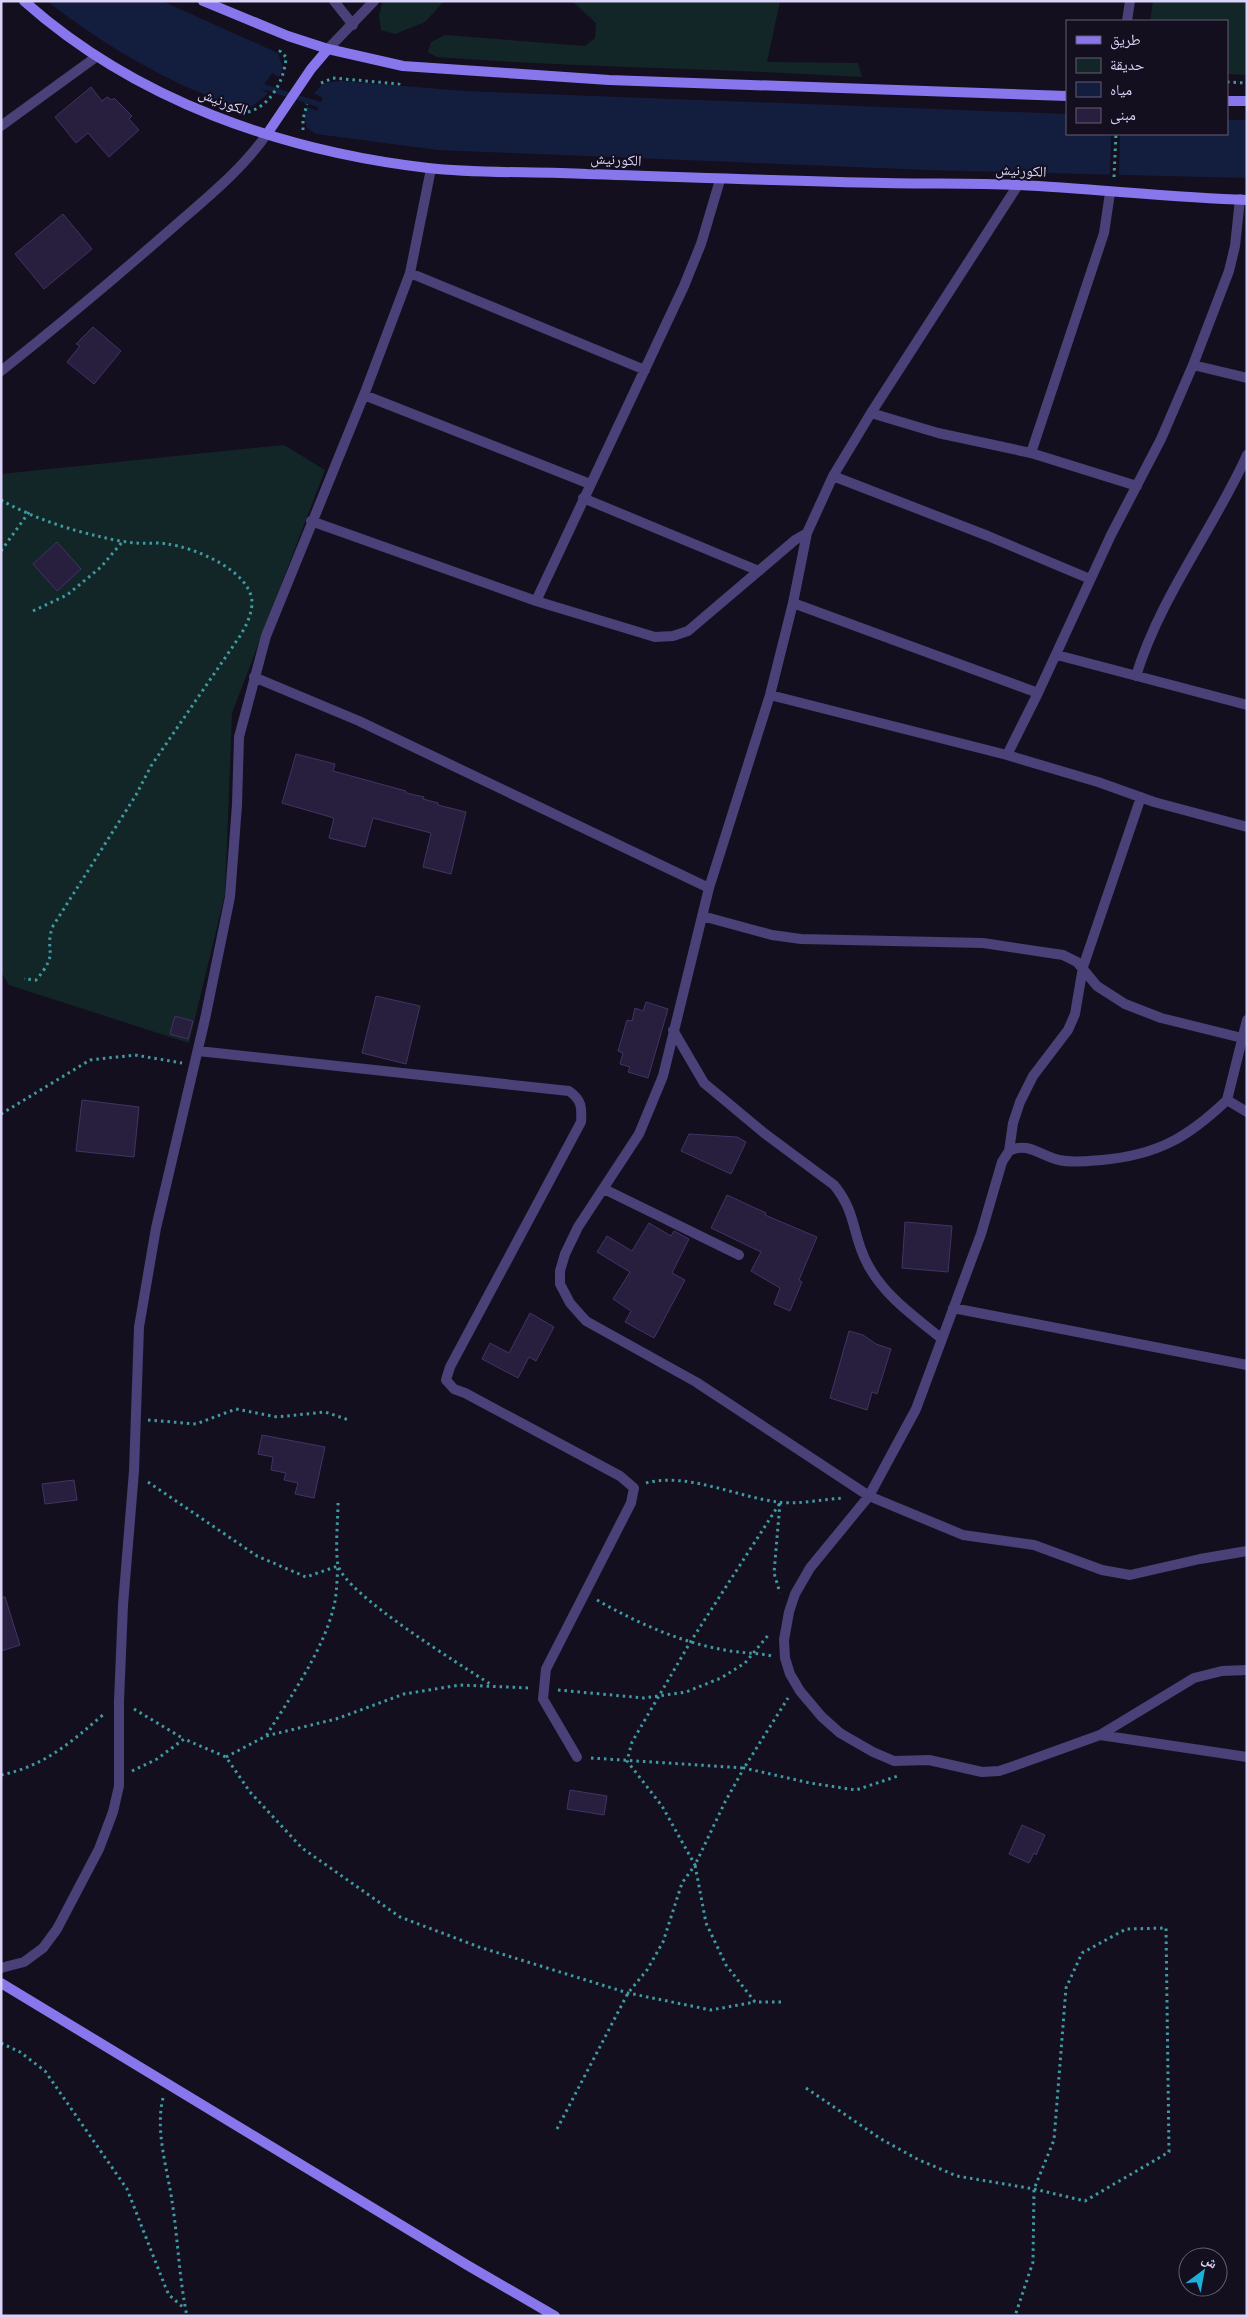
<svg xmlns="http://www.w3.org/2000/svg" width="1248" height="2317" font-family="'Sofia Sans Condensed','Noto Naskh Arabic',sans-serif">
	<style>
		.green { fill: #132627 }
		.water { fill: #131e3e }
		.pier { fill: #140f1e }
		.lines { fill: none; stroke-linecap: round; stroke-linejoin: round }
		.stream { stroke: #131e3e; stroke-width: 5.5 }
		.building { fill: #281e3d; stroke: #433365 }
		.path { stroke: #3e9ba2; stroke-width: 3; stroke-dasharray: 2.5 4; stroke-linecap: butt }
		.street { stroke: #494177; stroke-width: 10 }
		.secondary { stroke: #8877ec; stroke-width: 10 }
		.labels { text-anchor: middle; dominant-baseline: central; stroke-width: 4; stroke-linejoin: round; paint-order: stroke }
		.street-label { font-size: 15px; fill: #dcd3f9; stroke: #140f1e }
	</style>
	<rect width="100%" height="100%" fill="#140f1e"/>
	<path class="green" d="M383,1H444L425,22L395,34L381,30L379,15Z
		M572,1H780L767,62L858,63L862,77C720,68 578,68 437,57L428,52L431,42L445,35L585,46L595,38L596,23Z
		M1153,1H1247V75L1227,74V21H1150Z
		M284,445L325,470L232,713L225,894L189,1043L9,985L1,971V474Z"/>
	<path class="water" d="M47,1H162L278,53L283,68L279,77L272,73L261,89L268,93C260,101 250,110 238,109C227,107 214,98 203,94C146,70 96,39 47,1Z
		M340,81L465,91L1067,114V134H1227V120H1247V178L928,170L438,150L316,134L307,128L304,115L307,107L317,111L323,98L314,93L324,83Z"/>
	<path class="pier" d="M1111,134H1120L1119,176H1110Z"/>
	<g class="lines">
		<path class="stream" d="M255,84L327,107"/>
	</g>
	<path class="building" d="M91,87L102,101L107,97L112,100L114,98L132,116L129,119L139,130L109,157L88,133L76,143L55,117Z
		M63,214L92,249L44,289L15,254Z
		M93,327L121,351L94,384L67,362L80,346L76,344Z
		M57,542L81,569L57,591L33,564Z
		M296,754L335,764L333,771L406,791V793L424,797L423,799L438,803V805L466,812L451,874L423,867L431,833L373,818L365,847L329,838L334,818L282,803Z
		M376,996L420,1006L406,1064L362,1053Z
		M646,1002L668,1009L648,1078L628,1072L630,1067L620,1064L623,1053L618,1051L627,1020L632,1021L635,1008L643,1011Z
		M175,1016L193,1021L188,1039L170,1034Z
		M82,1100L139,1107L134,1157L76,1151Z
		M689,1134L737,1137L746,1142L731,1174L681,1151Z
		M727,1195L766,1213L765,1215L817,1237L799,1280L802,1282L790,1311L774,1304L780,1288L751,1271L761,1252L711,1228Z
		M905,1222L952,1226L948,1272L902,1268Z
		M649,1223L671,1236L674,1231L689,1239L672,1273L685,1280L654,1338L625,1322L631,1311L613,1299L630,1272L597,1252L607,1236L632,1251Z
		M530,1313L554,1327L536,1361L529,1357L518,1378L482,1359L490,1343L509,1353Z
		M849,1331L863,1335L876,1344L891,1349L877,1394L872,1392L867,1410L830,1398Z
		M262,1435L325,1447L314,1498L295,1494L298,1483L284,1480L286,1473L271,1470L273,1457L258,1454Z
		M74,1480L77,1500L45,1504L42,1484Z
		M1,1597H5L20,1645L1,1651Z
		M570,1790L607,1796L604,1815L567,1809Z
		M1022,1825L1045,1835L1036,1855L1034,1853L1029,1863L1009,1854Z"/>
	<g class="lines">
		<path class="path" d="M1227,82L1247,83
			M321,83L333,78L399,84L400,80
			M248,112C271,106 285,79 286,57L280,51L282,47
			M303,130V119L307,104
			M1114,177L1116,134
			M1,500C31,517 69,530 102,537C113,540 125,542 136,543C146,544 157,542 167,544C193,547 253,571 252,604C251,616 246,626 240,636L151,766L136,795L53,926C43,952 61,951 36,980L24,979
			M1,551L29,512
			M33,611L67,595L101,567L123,541
			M1,1114L90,1060L135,1055L182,1063
			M148,1420L196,1424L236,1409L277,1417L325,1412L349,1420
			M148,1482L257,1556L306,1577L338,1566C337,1577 337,1589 335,1601C326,1647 291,1696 266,1736
			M646,1483C687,1472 737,1497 778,1502C799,1505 823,1499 844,1498
			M338,1503C338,1520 335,1549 338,1565C345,1594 461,1665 490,1684
			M780,1503L774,1573L780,1593
			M597,1600C639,1624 682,1643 730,1651C744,1653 758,1653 772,1656
			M558,1690L644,1698L686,1692L721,1678L745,1663L770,1633
			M134,1709L184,1739
			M226,1757L266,1736L336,1719L404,1694L460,1685L530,1688
			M591,1758L744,1768L788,1698
			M132,1771L157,1759L184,1739L226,1757L250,1792L302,1848L400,1917L479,1947L628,1993L711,2010L755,2002
			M1,1775C45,1766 71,1742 104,1714
			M781,2002H755L726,1965L706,1923L695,1865L725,1802L744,1768L810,1783L856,1790L898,1776
			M1,2043L20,2052L45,2071L127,2189L165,2286L169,2295L185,2309
			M806,2088L881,2139L919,2160L957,2176L1034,2189L1085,2201L1169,2152L1166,1928L1126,1929L1082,1953L1066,1988L1054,2140L1034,2189L1033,2262L1015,2316
			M163,2098C155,2131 167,2167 172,2201C178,2239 179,2278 187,2316
			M557,2129L628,1993L647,1970L663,1942L682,1883L695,1865L662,1806L627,1761L632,1742L691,1641L780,1503"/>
		<path class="street" d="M334,1L353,25
			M1127,21L1130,1
			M328,49L374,1
			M1,126L96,57
			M1018,185L871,413L833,476L807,533L793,603L770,695L709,888L663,1076L639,1134L578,1227L565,1254L560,1271V1284L570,1303L586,1321L696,1382L869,1496L963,1535L1034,1545L1102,1570L1130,1575L1200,1559L1247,1551
			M410,273L645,370
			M1193,365L1247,378
			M1,371C59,325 115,278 170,230C204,200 241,171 267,134
			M364,395L590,484
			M871,413L938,433L1031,453L1137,486
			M1031,453L1104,233L1110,193
			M833,476L988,536L1090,579
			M583,498L759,571
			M311,521L536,601L655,637L673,636L688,631L795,540L807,533
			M536,601L684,286L701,244L720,180
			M793,603L1038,693L1111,535L1161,439L1193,365L1229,271L1235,246L1240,199
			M1057,655L1247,705
			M1136,676C1160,597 1213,530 1247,455
			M254,677L359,721L709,888
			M770,695L1007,755L1098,782L1154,802L1247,827
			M1007,755L1038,693
			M702,916L772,935L801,939L983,943L1063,955L1077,962L1097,986L1125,1004L1161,1018L1242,1038
			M1247,1020L1227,1100L1247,1112
			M673,1030L704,1083L764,1133L834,1185C857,1213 852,1235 867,1263C883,1295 915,1317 942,1339
			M198,1051L569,1091C582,1100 582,1108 581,1122L450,1367L446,1380L454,1389L465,1393L620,1476L634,1488L631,1503L546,1669L543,1699L577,1757
			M1227,1100C1187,1138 1157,1155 1102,1160C1088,1161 1073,1163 1059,1160C1041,1156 1027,1141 1009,1151L1002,1162L981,1234L916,1409L869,1496L810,1568L795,1594L789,1612L784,1640L785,1658L790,1674L800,1691L822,1717L840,1733L873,1752L894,1761L929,1760L982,1772L999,1771L1014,1766L1100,1735L1194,1678L1222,1671L1247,1670
			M1009,1151L1013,1123L1020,1102L1033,1076L1068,1030L1075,1014L1083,967L1141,797
			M604,1189L739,1255
			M953,1308L1247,1365
			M1100,1735L1247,1757
			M1,1968L24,1962L43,1948L57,1929L99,1849L113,1812L119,1786V1701L123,1605L134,1471L139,1327L156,1228L205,1019L230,897L237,805L239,737L266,636L364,395L410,273L431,169"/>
		<path class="secondary" d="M24,1C135,100 281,151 428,168C480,174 534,171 587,174C686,177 786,181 885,183C930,184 974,183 1019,185C1095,189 1171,197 1247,200
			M203,1L288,36L328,49L403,66L609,80L1067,96
			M1227,101H1247
			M267,134L311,69L328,49
			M1,1983L467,2265L555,2316"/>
	</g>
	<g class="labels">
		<g class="street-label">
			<text transform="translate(223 102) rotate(21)">الكورنيش</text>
			<text transform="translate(616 160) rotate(3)">الكورنيش</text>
			<text transform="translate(1021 171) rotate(3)">الكورنيش</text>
		</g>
	</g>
	<rect width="1248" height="2317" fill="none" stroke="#dcd3f9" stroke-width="5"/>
	<rect x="1066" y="20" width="162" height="115" fill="#140f1e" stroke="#645d76"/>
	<rect x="1076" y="36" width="25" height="8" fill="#8877ec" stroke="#645d76"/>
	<text x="1110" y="45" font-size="15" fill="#dcd3f9">طريق</text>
	<rect x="1076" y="58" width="25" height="15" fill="#132627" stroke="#645d76"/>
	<text x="1110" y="70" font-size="15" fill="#dcd3f9">حديقة</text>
	<rect x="1076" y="82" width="25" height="15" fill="#131e3e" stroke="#645d76"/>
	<text x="1110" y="95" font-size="15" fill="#dcd3f9">مياه</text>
	<rect x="1076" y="108" width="25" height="15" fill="#281e3d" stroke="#645d76"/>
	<text x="1110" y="120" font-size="15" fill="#dcd3f9">مبنى</text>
	<g transform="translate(1203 2272) rotate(32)"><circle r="24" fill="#140f1e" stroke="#645d76"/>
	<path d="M0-4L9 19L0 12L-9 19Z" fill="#1eafd9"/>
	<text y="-8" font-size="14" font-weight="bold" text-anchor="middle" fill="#dcd3f9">ش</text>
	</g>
</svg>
